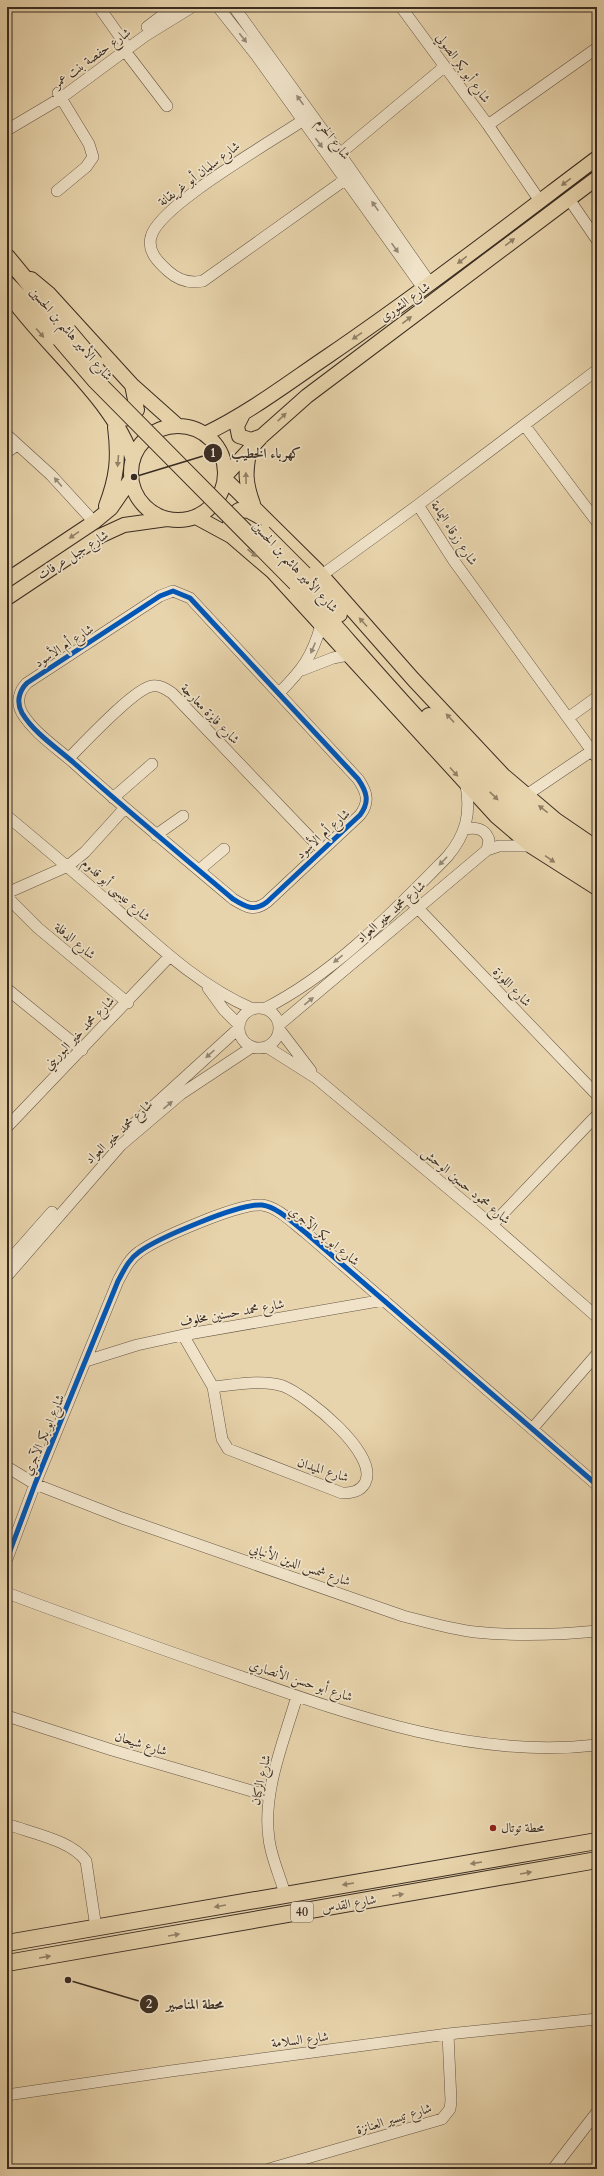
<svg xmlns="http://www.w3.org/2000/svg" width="604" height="2176" font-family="Cardo,Amiri,serif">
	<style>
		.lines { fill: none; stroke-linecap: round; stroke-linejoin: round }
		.minor-casing { stroke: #665644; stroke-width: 12 }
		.major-casing { stroke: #3a2c21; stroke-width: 16 }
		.highway-casing { stroke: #3a2c21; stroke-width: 18 }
		.minor { stroke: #f0e3c9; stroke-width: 11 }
		.major { stroke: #e8d4ac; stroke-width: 14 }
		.highway { stroke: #e8d4ac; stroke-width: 16 }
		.highway-bridge-casing { stroke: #3a2c21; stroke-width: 18; stroke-linecap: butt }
		.highway-bridge { stroke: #e8d4ac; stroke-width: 16 }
		.cycleway-casing { stroke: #f0e3c9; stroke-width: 8 }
		.cycleway { stroke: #0057b8; stroke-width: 5 }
		.oneway { fill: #958875 }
		.oneway2 { fill: #918066 }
		.poi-dot { fill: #8f2418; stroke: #f0e3c9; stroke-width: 1.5 }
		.labels { text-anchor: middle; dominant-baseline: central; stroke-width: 3.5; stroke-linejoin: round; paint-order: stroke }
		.shield { fill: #f0e3c9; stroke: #716353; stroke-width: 1 }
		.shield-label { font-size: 12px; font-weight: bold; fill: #3a2c21 }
		.street-label { font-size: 13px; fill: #3a2c21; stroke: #f0e3c9 }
		.poi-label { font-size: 13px; fill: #3a2c21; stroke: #f0e3c9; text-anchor: start }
		.leader { fill: none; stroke: #3a2c21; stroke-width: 1.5 }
		.callout-dot { fill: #3a2c21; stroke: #f0e3c9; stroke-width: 1.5 }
		.mark-label { font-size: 12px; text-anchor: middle; font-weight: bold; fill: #fff }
		.callout-label { font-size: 14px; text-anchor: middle; font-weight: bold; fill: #3a2c21; stroke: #f0e3c9; stroke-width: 3.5; stroke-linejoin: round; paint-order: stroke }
	</style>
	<rect width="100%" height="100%" fill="#e8d4ac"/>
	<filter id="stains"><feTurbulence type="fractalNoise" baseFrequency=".005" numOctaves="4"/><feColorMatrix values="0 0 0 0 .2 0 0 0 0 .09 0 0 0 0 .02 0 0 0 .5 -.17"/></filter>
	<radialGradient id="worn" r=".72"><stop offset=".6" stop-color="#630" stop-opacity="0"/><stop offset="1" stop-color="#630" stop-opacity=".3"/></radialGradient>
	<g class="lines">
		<defs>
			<path id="minor" d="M99,7L128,48
				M218,7L256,55L423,288
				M234,7L340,154L430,283
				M401,7L488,125L540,201
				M147,27L173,7
				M125,51L167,106
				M311,115C280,137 158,205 151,237C147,251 158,262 168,271C178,280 189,284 203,281L353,174
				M488,125L597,48
				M7,130L61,98L145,36L192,7
				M336,157L444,67
				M57,191L86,167L93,157L89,144L58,93
				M569,199L597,240
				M597,370L418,505L454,561L597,758
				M525,426L597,522
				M7,435L51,475L94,522
				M7,452L17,445
				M322,575L418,505
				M173,591L190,598L358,779C367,792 370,802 360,815L267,902C254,912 246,907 233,899C180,854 126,810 74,763C57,748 34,733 22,713C16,702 19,691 27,683L160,596Z
				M302,670L333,658L348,655
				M279,693C302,670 312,657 321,625
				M568,718L597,697
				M69,758C83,744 135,688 152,686C160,685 166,689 172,693L321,849
				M525,796L596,748
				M113,798L152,764
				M7,816C43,846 79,876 114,907C157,945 199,986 253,1009
				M465,829C476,827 485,828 489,840L487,850
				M156,835L183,816
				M199,870L224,849
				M7,893L68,866L85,852L124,809
				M7,897L38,928L128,1003
				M412,902L597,1095
				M208,988L224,1010L239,1025
				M7,989L82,1050
				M239 1028a20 20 0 1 1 40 0a20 20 0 1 1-40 0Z
				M264,1009C335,973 392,913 447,857C466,835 471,814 466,785
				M279,1025L487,850L499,846H531
				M279,1029L311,1071
				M267,1047L316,1078L492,1225L597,1317
				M7,1127L170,956
				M127,1130L239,1028
				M492,1225L597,1115
				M7,1263L52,1212
				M7,1276L121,1145L181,1094L252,1047
				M183,1335L213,1387L222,1439L228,1449L342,1493C351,1493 360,1492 365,1483C380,1454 306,1395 283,1386C262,1379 234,1385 213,1387
				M86,1361L137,1345L183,1335L384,1300
				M532,1429L597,1354
				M7,1467L35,1484L122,1518L403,1616C427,1622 450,1629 475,1632C515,1636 557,1635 597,1631
				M7,1559L35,1484L118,1281C124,1270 129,1259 139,1252C158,1238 240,1203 262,1205C278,1207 294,1224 306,1233L597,1485
				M7,1593C85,1622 164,1650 242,1677C356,1717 475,1759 597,1745
				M7,1716L112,1750L269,1796
				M7,1824C31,1833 71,1840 86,1861L96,1928
				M285,1894C280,1876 271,1857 269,1839C262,1792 284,1741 297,1696
				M7,2095L171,2071L448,2034L597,2019
				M269,2169L442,2119L450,2109L451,2101L448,2034
				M553,2169L597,2112"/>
			<path id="major" d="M31,279L49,294L132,385L178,426
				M7,292C43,345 114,399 133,460
				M243,414L237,426L239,436L251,440L262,436
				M121,419L131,418L137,410L132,385
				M131 473a47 47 0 1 1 94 0a47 47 0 1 1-94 0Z
				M205,434C249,413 288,383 328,356C420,293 508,225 597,158
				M250,449C245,471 245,482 253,504
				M226,475L262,436L307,396L597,178
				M225,479L318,571L413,679L503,775L556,820L597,848
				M106,506C117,477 119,458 115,427
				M196,517L231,536L273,572L497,817L531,846L597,888
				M229,528L232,515L239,510L249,511L260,517
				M7,580L94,522L111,508L131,479
				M7,598L100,536L124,525L167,519"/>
			<path id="highway" d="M7,257L68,331
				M7,284L60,339
				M304,574L339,614
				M296,583C367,661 434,744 513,814C539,837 568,856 597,874
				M429,716L527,811L552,831L597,860
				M7,1943L597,1841
				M7,1963L597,1860"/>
		</defs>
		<use href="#minor" class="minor-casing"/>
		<use href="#major" class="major-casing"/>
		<use href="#highway" class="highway-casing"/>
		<use href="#minor" class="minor"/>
		<use href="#major" class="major"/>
		<use href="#highway" class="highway"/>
		<defs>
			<path id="highway-bridge" d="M68,331L95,363
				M60,339L95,380L296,583
				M263,533L304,574"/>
		</defs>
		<use href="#highway-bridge" class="highway-bridge-casing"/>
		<use href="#highway-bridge" class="highway-bridge"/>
		<defs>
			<path id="cycleway" d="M173,591L190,598L358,779C367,792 370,802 360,815L267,902C254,912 246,907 233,899C180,854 126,810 74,763C57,748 34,733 22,713C16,702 19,691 27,683L160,596Z
				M7,1559L35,1484L118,1281C124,1270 129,1259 139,1252C158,1238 240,1203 262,1205C278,1207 294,1224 306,1233L597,1485"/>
		</defs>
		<use href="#cycleway" class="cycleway-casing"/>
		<use href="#cycleway" class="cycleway"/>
	</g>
	<defs><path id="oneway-solid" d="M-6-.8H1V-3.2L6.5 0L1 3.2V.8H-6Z"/></defs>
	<g class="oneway">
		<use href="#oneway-solid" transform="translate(243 38) rotate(52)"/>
		<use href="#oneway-solid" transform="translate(300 100) rotate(-126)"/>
		<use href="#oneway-solid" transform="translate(319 143) rotate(53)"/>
		<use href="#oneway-solid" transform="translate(375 206) rotate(-125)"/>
		<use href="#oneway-solid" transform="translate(395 248) rotate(55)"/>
		<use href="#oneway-solid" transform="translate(58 482) rotate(-131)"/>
		<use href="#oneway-solid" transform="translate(313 648) rotate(113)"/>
		<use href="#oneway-solid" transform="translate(443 861) rotate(134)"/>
		<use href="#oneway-solid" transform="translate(338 959) rotate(141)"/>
		<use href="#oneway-solid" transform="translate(309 1001) rotate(-39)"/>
		<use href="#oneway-solid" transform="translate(210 1054) rotate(138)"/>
		<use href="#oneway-solid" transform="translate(168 1105) rotate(-40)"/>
	</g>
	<g class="oneway2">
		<use href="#oneway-solid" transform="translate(566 182) rotate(143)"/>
		<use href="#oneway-solid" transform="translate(510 242) rotate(-37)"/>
		<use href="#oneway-solid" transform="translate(462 260) rotate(142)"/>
		<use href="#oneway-solid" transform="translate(407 320) rotate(-37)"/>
		<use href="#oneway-solid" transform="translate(40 333) rotate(49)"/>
		<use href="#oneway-solid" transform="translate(357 336) rotate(145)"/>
		<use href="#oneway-solid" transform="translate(282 417) rotate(-43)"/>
		<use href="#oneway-solid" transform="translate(118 461) rotate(95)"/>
		<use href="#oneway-solid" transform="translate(246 478) rotate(-91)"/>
		<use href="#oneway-solid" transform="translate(74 535) rotate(146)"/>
		<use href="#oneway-solid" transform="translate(252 553) rotate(41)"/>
		<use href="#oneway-solid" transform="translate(363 622) rotate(-132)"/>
		<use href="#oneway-solid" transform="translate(450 718) rotate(-133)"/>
		<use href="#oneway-solid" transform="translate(454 772) rotate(48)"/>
		<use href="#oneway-solid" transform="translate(494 796) rotate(44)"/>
		<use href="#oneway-solid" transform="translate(543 809) rotate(-142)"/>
		<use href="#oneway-solid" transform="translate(550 859) rotate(34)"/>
		<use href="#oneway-solid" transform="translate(476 1863) rotate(171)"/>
		<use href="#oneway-solid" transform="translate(526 1873) rotate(-10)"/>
		<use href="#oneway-solid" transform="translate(348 1884) rotate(171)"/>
		<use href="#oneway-solid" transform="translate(398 1895) rotate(-10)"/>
		<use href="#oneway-solid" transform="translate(220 1906) rotate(170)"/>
		<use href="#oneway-solid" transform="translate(174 1935) rotate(-10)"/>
		<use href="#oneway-solid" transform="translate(45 1957) rotate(-10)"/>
	</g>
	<circle class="poi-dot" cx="493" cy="1828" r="4"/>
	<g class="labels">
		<rect class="shield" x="291" y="1902" width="22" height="20" rx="3"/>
		<g class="shield-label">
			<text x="302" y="1912">40</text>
		</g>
		<g class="street-label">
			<text transform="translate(92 58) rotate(-36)">شارع حفصة بنت عمر</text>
			<text transform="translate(463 68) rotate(54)">شارع أبو بكر الصولي</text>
			<text transform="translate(333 139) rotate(53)">شارع الحرم</text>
			<text transform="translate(199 174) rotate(-37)">شارع سلمان أبو غريقانة</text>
			<text transform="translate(405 302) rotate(-35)">شارع الشورى</text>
			<text transform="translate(71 334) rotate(49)">شارع الأمير هاشم بن الحسين</text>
			<text transform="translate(454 533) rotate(57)">شارع زرقاء اليمامة</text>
			<text transform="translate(73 555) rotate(-32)">شارع جبل عرفات</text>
			<text transform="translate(295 567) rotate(47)">شارع الأمير هاشم بن الحسين</text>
			<text transform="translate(64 646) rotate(-33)">شارع أم الأسود</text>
			<text transform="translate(210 714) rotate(46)">شارع فايزة معارجة</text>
			<text transform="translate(323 834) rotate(-42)">شارع أم الأسود</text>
			<text transform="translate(116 890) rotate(42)">شارع عيسى أبو قدوم</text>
			<text transform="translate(391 912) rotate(-41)">شارع محمد خير العواد</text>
			<text transform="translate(75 941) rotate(41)">شارع الدفلة</text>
			<text transform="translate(512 987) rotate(46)">شارع اللوزة</text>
			<text transform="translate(79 1033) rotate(-46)">شارع محمد خير البوريني</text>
			<text transform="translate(119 1132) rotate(-43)">شارع محمد خير العواد</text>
			<text transform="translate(466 1186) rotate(40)">شارع محمود حسين الوحش</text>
			<text transform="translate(324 1236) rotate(39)">شارع ابو بكر الآجري</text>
			<text transform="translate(232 1313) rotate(-10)">شارع محمد حسنين مخلوف</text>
			<text transform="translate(44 1435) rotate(-67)">شارع ابو بكر الآجري</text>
			<text transform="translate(323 1470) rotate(18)">شارع الميدان</text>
			<text transform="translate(300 1565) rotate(19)">شارع شمس الدين الأنبابي</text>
			<text transform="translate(301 1681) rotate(18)">شارع أبو حسن الأنصاري</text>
			<text transform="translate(141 1744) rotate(17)">شارع شيحان</text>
			<text transform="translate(261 1780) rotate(-77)">شارع الركبان</text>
			<text transform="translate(349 1904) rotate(-10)">شارع القدس</text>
			<text transform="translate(300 2040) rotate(-7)">شارع السلامة</text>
			<text transform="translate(394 2119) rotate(-17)">شارع تيسير العنانزة</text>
		</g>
		<g class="poi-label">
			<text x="501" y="1828">محطة توتال</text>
		</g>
	</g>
	<path class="leader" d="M134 477L213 453M68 1980L149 2004"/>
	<g class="callout-dot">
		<circle cx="134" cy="477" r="4"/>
		<circle cx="68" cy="1980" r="4"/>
		<circle cx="213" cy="453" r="10"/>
		<circle cx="149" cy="2004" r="10"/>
	</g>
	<g class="mark-label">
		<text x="213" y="457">1</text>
		<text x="149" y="2008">2</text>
	</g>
	<g class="callout-label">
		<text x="266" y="458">كهرباء الخطيب</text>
		<text x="195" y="2009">محطة المناصير</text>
	</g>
	<rect width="604" height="2176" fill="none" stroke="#e8d4ac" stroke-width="24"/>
	<rect x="8" y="8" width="588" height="2160" fill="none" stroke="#3a2c21" stroke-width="2"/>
	<rect x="12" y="12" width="580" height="2152" fill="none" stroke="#3a2c21"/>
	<rect width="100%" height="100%" filter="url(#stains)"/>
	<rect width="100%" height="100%" fill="url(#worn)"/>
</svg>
